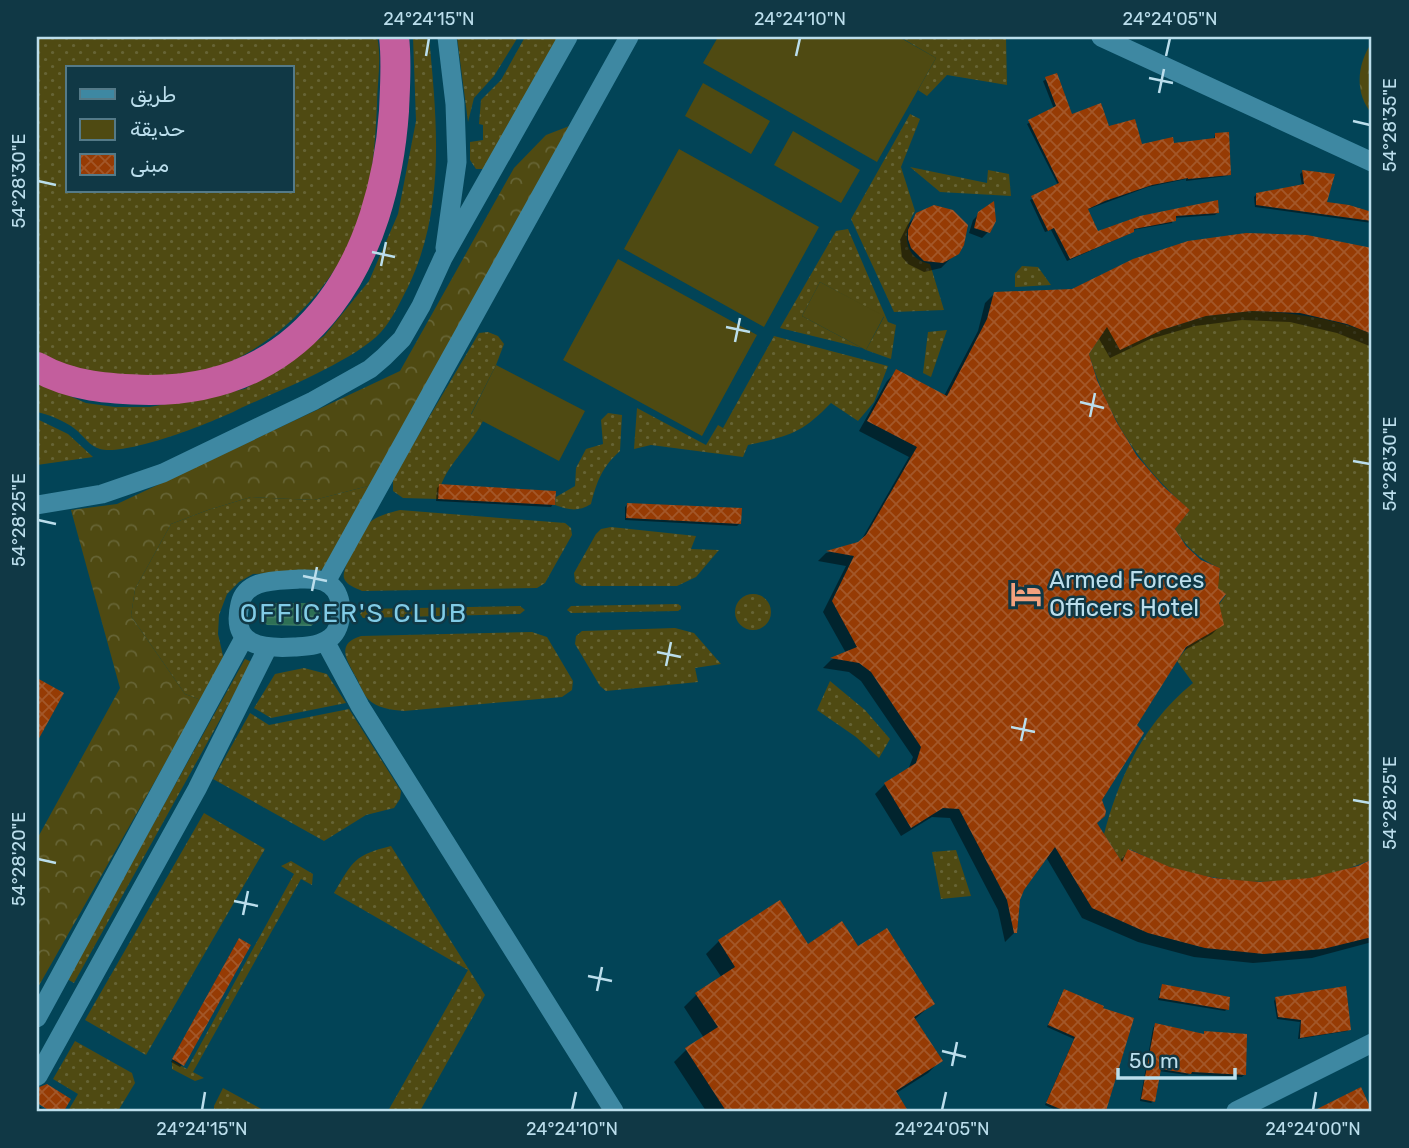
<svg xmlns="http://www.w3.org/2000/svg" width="1409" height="1148" font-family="Rubik,Cairo,sans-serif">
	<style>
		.green { fill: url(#green-dots); fill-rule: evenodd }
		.forest { fill: url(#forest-crowns) }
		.pitch { fill: #4f4a12 }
		.water { fill: url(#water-rules) }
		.shadow { fill: #0007 }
		.building { fill: url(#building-cross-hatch) }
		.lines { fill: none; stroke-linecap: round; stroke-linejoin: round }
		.minor { stroke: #3e88a2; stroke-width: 19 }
		.highway { stroke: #c35e9d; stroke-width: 30 }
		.ticks { fill: none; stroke: #bbdeec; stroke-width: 2.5 }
		.labels { text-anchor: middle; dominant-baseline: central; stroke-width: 5; stroke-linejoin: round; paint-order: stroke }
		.poi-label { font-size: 24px; fill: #bbdeec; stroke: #103845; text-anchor: start }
		.neighbourhood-label { font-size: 26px; letter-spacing: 2px; fill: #81cbe6; stroke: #103845 }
		.neatline { fill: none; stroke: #bbdeec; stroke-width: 2.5 }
		.ticks-label { font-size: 18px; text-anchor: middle; fill: #bbdeec }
	</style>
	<defs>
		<pattern id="green-dots" width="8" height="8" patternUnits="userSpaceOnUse" patternTransform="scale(1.75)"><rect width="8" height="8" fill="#4f4a12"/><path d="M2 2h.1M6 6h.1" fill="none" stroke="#666435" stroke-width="1.8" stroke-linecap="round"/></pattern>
		<pattern id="forest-crowns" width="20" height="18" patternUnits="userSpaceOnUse" patternTransform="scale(1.75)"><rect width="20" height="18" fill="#4f4a12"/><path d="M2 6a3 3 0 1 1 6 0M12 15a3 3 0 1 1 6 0" fill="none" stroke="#666435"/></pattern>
		<pattern id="water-rules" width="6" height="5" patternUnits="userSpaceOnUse" patternTransform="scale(1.75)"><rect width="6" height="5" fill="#2e7055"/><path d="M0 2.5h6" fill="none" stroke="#4a846e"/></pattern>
		<pattern id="building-cross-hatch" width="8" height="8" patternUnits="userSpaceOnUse" patternTransform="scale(1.75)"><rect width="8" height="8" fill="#963b04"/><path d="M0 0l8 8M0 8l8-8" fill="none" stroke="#a35729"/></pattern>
	</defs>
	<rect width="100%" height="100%" fill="#024457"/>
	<path class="green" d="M37,37H377C382,58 377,84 377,106C375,144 373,180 361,216C337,289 264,362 187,376C177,377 165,377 155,378C117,380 70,373 37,352ZM68,68H292V191H68Z
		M413,37H429C437,121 446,208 408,287C400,302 392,320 381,332C353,362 275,392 237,410C211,423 127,456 100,449C89,446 84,436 75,429C65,421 50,415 37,412V382L86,403L115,407H150L245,389L324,336L369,281L398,214L416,121Z
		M457,37H518L494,76L474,98L468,122Z
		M525,37H563L484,169H476L470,160V142L483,140V125L479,124L481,100L501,80Z
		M900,37H1006L1007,85L947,75L927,96L918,90L936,58Z
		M910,114L920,119L901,167L915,211C902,232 903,258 930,264L944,310L894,312L851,219Z
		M910,167L987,183L988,170L1009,174L1011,196L940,192Z
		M848,229L888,322L896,325L891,359L866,350L884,317L820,282L802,316L862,348L780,328L836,231Z
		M1022,266L1038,267L1051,285L1015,287V274Z
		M1252,311C1295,313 1333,318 1372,334V859C1310,888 1238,887 1173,868C1158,863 1143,855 1129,849L1122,862L1104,834C1120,774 1145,722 1193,683L1177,661L1226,595L1211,582L1219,579L1220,568C1199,559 1187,548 1175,529L1190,510C1139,466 1109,419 1089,354L1107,327L1162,330L1206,316Z
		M947,330L931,377L923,373L928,332Z
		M488,332L498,336L504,344L496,365L471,414L483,421C470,447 440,470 438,499L403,498L393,491V478L479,333Z
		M774,336L888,366L874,402L858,421L831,403C801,434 789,436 748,445L743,457L651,445L634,449L637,408L706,445L718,425L723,428Z
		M608,413L622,415L620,451C602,467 597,481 591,504C578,512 569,510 555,505L556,497L575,486L576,468L586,449L603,444L601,420Z
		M37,419L68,434L93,457L37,465Z
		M372,485L330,562L320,571L253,574L239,582L227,594L219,615L218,634L224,660L201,700L185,694L131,616L135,589L171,524L208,510L251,497L314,500Z
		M400,510L565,523L571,528L572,535L545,583L537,588L362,591C356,588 346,585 344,578C341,570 362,530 369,523C378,515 389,513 400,510Z
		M611,527L696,536L691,549L719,550L696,577L677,586H582L575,582L574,573L596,534L601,529Z
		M735 612a18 18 0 1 1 36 0a18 18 0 1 1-36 0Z
		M678,604L681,606V609L678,611L571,613L567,610L571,606Z
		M520,606L525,610L520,614L363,618L360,614L363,609Z
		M675,628L694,633L721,664L695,668L698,682L606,691L600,686L575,644L576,636L582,631Z
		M532,632L547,637L573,681L572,690L562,697L404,711C392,710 376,708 368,699C363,694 360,685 357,679C348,662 334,644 361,636Z
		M245,659L252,662L74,983L67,979Z
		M304,668L327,674L346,703L271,718L254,708L275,674Z
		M830,681L865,710L890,739L879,758L856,737L817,710Z
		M349,709L401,791L400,799L394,808L366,815L324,841L213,779L250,713L269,725Z
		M204,813L265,849L146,1055L85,1020Z
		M391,846L485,995L420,1111H388L468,970L334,893C353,861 354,855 391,846Z
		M956,850L971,896L941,899L932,852Z
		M291,861L313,874L312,885L301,879L193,1072L204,1078L195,1081L172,1069V1061L187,1069L294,874L281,866Z
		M75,1041L132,1073L135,1083L118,1111H68L78,1094L53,1079Z
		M223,1088L265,1111H214V1106Z"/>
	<path class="forest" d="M1372,42V114C1354,93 1357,64 1372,42Z
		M572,125L372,485L314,500L251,497L208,510L171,524L135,589L131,616L185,694L201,700L37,989V839L120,688L71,510L117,504L400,371L514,168L546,135Z"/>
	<path class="pitch" d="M718,37H899L936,58L877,162L703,63Z
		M703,83L770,121L751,154L685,116Z
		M793,131L860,170L841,203L774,165Z
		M679,149L819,227L764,327L624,249Z
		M618,259L757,335L702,436L563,360Z
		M820,282L884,316L866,350L802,316Z
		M496,365L585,411L559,461L471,415Z"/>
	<path class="water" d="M269,603H312L319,607L321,618L311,626L267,625L262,621L260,612L263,607Z"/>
	<path class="shadow" d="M1056,75L1071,116L1108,128L1140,146L1213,140L1215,135L1229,174L1227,176L1186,181V179L1148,187L1086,210L1097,233L1141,217L1218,212L1215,215L1174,218L1172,223L1132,230L1129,234L1067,261L1051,230L1045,232L1030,200L1058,185L1027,124L1054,109L1043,81Z
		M1303,171L1325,203L1349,206L1372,214V223L1255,207L1254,197L1257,194L1302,186L1300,174Z
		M979,214L988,232L982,238L969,233L973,220Z
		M917,215L957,252L941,268L924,272L908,264L902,257L900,240L908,224Z
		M1307,236L1372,249V347L1337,333L1290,322L1242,320L1195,326L1150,339L1110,358L1098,337L1088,354L1095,380L1114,422L1173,528L1217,602L1222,624L1212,634L1180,653L1134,725L1100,800L1095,823L1119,861L1129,851L1170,869L1214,880L1260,884L1310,880L1358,867L1372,861V942L1312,958L1253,963L1194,957L1138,942L1082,918L1046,857L1023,889L1019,900L1015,932L1005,942L998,910L950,818L932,817L901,836L875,794L885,784L908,770L913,757L861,681L849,672L823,668L831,660L846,653L823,612L846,566L818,561L826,553L859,544L909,457L859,431L887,381L897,371L944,396L978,331L985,303L995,293L1073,291Z
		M439,486L553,504L551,507L436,501L437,488Z
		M628,504L740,523L737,526L625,520V507Z
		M779,902L807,946L858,948L933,1003L914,1020L940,1061L928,1073L895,1094L905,1110L904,1111H706L674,1062L686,1050L704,1038L684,1007L697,994L722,978L706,954L719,941Z
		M237,942L182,1065L180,1067L171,1062Z
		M1162,986L1227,1009L1225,1011L1158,1000Z
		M1062,993L1132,1019L1104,1111H1058L1045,1105L1074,1039L1047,1027Z
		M1276,998L1350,1029L1347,1031L1298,1039L1300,1022L1277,1019L1274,1001Z
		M1155,1025L1244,1075L1242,1077L1189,1074L1187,1075L1159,1071L1154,1101L1151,1103L1140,1101L1153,1028Z
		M37,1105L47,1111H37Z"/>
	<path class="building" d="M1057,73L1072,114L1101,103L1109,126L1135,119L1142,144L1173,137L1174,143L1215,138V133L1229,132L1231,175L1188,179V178L1152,185L1105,201L1088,209L1098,231L1140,216L1218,200L1219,213L1176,216V221L1134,229V232L1070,259L1054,228L1048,231L1031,196L1059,183L1028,120L1056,106L1045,77Z
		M1302,170L1335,174L1327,202L1349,205L1372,212V221L1256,205V193L1304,184Z
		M994,201L996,221L990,233L974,228L978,212Z
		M934,205L953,210L968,225L964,245L959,254L943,263L924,261L911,248L908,239V230L916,213Z
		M1246,233L1307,235L1372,248V334L1347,324L1300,313L1252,311L1206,316L1162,330L1120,350L1107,327L1089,354L1097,380L1116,421L1137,456L1163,486L1190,510L1175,529L1186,546L1201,560L1220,568L1218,588L1226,594L1219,603L1224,625L1186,647L1137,725L1144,733L1102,800L1106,811L1105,816L1097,823L1122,862L1128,849L1170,867L1214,878L1260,882L1310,878L1358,866L1372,859V937L1323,949L1264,954L1205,948L1148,933L1092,908L1055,847L1024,890L1020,900L1017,933H1014L1007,900L959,809L943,808L911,828L884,783L916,763L921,747L871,672L859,663L830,658L857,647L832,601L854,556L826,551L858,542L866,535L917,447L867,421L896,369L947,396L987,319L994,292L1072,289L1133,259L1188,241Z
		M439,484L556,491L555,505L438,499Z
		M627,503L742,508L741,524L626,518Z
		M37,678L64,693L37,742Z
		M780,900L808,944L842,921L858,946L887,928L935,1004L914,1017L943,1061L896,1091L908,1111H726L685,1048L718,1027L695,993L735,967L718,940Z
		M239,938L251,945L184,1066L172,1059Z
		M1162,984L1230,997L1229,1010L1159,998Z
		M1346,986L1351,1030L1300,1038L1301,1020L1278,1017L1275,997Z
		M1064,989L1104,1006L1103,1008L1134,1018L1106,1111H1065L1046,1103L1075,1037L1048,1025Z
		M1155,1023L1204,1034V1031L1247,1034L1246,1075L1192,1072L1191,1074L1161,1069L1155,1102L1141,1099Z
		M47,1084L71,1099L64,1111H50L37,1103V1088Z
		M1361,1087L1372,1111H1313Z"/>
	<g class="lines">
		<path class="minor" d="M1101,37L1372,162
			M445,248L457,162L455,104L447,37
			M37,505L102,494L163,473L313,401L370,369L384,357L402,339L421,306L443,258L568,37
			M299,579C309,579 321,578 330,585C345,595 344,628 330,638C320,646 306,646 294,647C262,649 230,646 240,604C246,578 277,581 299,579Z
			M326,582L629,37
			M325,641L360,706L614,1111
			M37,1018L244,638
			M38,1076L197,789L268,647
			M1236,1111L1372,1043"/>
		<path class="highway" d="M37,367C72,387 110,389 150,390C312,390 384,256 394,111C395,86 397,61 394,37"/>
	</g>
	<path class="ticks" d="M426,56L429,38M796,56L800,38M1166,56L1170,38M1149,78L1173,83M1159,93L1164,69M1353,121L1370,125M38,181L56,185M372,252L395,257M381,266L386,242M726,327L750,332M735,342L740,318M1080,402L1104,408M1090,417L1095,393M1353,461L1370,464M38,520L56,524M303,576L327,581M312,591L317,567M657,652L681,657M666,666L671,642M1011,727L1035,732M1021,741L1026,718M1353,800L1370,803M38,859L56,863M234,901L258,906M243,915L248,891M588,976L612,981M597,991L602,967M942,1051L966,1057M952,1066L957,1042M202,1110L205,1092M572,1110L576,1092M942,1110L946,1092M1313,1110L1316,1092"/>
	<defs>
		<symbol id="hotel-bare" viewBox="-9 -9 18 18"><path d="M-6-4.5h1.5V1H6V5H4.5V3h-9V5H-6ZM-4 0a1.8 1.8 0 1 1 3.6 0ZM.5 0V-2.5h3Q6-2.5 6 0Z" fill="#f2a17e" stroke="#103845" stroke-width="2.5" paint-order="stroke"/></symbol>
	</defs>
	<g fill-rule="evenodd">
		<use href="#hotel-bare" x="1004" y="572" width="44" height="44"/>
	</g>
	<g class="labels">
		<g class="poi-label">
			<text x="1049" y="580">Armed Forces<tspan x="1049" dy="28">Officers Hotel</tspan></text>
		</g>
		<g class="neighbourhood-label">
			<text x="354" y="613">OFFICER'S CLUB</text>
		</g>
	</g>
	<rect width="1409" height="1148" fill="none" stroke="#103845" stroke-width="77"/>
	<rect x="66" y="66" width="228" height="126" fill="#103845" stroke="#547a88" stroke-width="2"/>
	<rect x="80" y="89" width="35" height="10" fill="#3e88a2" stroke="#547a88" stroke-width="2"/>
	<text x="130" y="102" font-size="21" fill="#bbdeec">طريق</text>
	<rect x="80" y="119" width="35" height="21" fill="#4f4a12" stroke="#547a88" stroke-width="2"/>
	<text x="130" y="136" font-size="21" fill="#bbdeec">حديقة</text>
	<rect x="80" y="154" width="35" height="21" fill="url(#building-cross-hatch)" stroke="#547a88" stroke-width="2"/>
	<text x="130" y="172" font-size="21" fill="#bbdeec">مبنى</text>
	<path d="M1118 1068v10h117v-10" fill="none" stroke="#bbdeec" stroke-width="3.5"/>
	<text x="1129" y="1068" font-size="21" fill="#bbdeec" stroke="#103845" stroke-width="5" paint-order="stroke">50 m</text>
	<rect x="38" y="38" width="1332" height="1072" class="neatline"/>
	<g class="ticks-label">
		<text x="429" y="25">24°24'15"N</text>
		<text x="800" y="25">24°24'10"N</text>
		<text x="1170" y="25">24°24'05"N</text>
		<text transform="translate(1390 125) rotate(-90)" y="6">54°28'35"E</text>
		<text transform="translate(19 181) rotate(-90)" y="6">54°28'30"E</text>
		<text transform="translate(1390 464) rotate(-90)" y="6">54°28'30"E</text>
		<text transform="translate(19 520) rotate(-90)" y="6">54°28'25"E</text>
		<text transform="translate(1390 803) rotate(-90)" y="6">54°28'25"E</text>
		<text transform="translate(19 859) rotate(-90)" y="6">54°28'20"E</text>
		<text x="202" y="1135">24°24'15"N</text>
		<text x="572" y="1135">24°24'10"N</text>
		<text x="942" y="1135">24°24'05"N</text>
		<text x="1313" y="1135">24°24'00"N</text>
	</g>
</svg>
